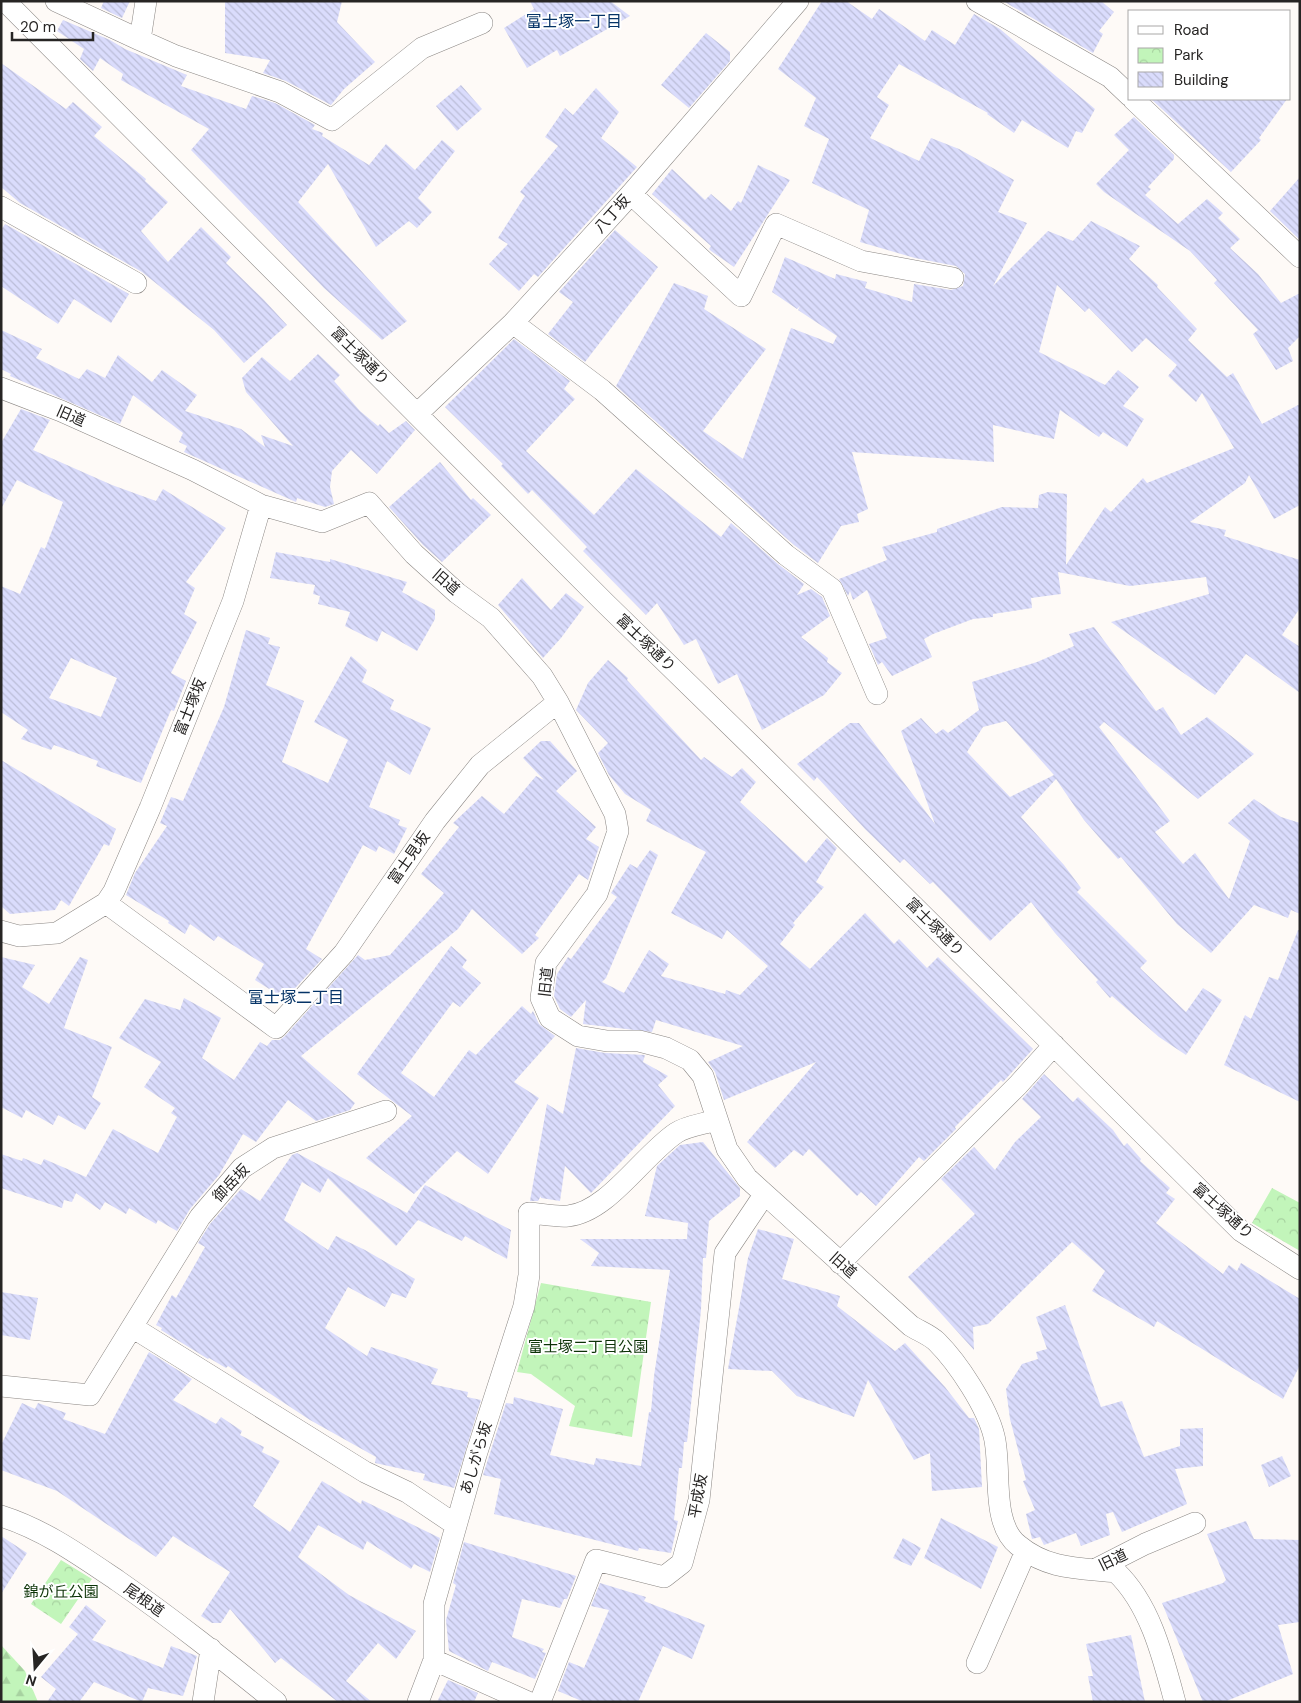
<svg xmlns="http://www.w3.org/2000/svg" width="1301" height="1703" font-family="'DM Sans','Noto Sans JP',sans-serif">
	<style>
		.forest { fill: url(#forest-firs) }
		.park { fill: url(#park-crowns) }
		.building { fill: url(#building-back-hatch); fill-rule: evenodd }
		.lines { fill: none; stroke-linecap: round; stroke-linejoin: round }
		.street-casing { stroke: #8b8784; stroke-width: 22 }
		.street { stroke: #fff; stroke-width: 21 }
		.labels { text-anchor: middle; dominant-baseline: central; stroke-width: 4; stroke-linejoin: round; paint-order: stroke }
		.street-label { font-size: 15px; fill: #272524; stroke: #fff }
		.park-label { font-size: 15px; fill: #0c3307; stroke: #fff }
		.neighbourhood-label { font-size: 16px; fill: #063467; stroke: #fff }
	</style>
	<defs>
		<pattern id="forest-firs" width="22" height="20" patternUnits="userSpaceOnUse" patternTransform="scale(1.25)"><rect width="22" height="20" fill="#c2f5ba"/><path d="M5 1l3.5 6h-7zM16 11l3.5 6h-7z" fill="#a7d2a0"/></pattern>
		<pattern id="park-crowns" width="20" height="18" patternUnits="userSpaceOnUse" patternTransform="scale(1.25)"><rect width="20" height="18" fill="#c2f5ba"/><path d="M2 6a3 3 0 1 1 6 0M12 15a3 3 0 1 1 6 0" fill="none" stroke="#a7d2a0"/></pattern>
		<pattern id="building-back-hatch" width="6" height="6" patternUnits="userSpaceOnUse" patternTransform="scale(1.25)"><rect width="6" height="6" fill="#dadcfc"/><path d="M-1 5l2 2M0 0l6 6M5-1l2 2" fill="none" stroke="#bbbdd8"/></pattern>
	</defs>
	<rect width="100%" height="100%" fill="#fefaf7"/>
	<path class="forest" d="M1,1645L25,1671L38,1702H1Z"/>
	<path class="park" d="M1272,1188L1300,1203V1251L1252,1223Z
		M541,1283L651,1302L632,1437L569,1426L575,1406L531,1374L517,1372Z
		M61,1560L92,1579L61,1624L31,1604Z"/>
	<path class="building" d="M104,1H130L122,18L101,8Z
		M225,1H342L337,22L375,62L344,89L331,105L286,81L263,73L270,60L225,53Z
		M530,1H610L630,16L560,56L557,50L527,68L504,28L534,9Z
		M822,1H846L872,19L879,9L925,41L932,30L955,45L974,14L1000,29L1095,109L1082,133L1076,131L1068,148L1022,120L1014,133L987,114L988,113L899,64L877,97L889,105L870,138L919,161L931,138L959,149L1014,180L998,212L1027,223L993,286L1048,231L1073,241L1091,221L1140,246L1129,259L1158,285L1157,287L1197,329L1188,340L1227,377L1233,373L1262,424L1300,404V505L1274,519L1249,475L1245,483L1190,522L1226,530L1224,536L1300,560V608L1282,635L1300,647V693L1246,654L1215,695L1111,622L1209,594L1206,577L1130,586L1058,572L1061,594L1031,598L1032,608L993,614V617L973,619L933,634L924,639L932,657L892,676L882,662L878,665L869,644L887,638L867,590L853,600L850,591L848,596L839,579L887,560L882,547L937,532V529L1002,507L1038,508L1039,495L1048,492L1067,494L1066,565L1105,507L1111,512L1143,478L1147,483L1234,448L1202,393L1196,402L1168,376L1177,365L1146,338L1132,352L1089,308L1085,312L1057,285L1039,352L1105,385L1118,370L1139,387L1123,406L1144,419L1127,447L1103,432L1099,437L1060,410L1054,439L993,425L994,462L852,452L868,509L857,514L859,522L841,526L818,563L794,545L616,386L674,283L708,296L704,309L766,349L703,431L743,459L791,328L833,344L837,336L798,310L800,306L797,309L772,292L785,257L835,279L836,274L867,282L865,288L912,302L914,284L951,290L963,286L965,274L956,266L915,258L860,242L869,210L812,183L829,139L804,126L816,98L778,69Z
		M1003,1H1101L1114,12L1099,31L1103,34L1093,53Z
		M63,20L110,40L125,49L187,75L181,86L246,109L252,96L275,103L315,125L312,129L323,133L322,136L369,165L386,144L415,170L442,140L455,151L418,198L432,212L417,228L409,221L376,247L328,164L298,202L407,321L382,340L324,288L191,150L209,129L121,80L123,74L100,58L93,71L80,59L84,49L57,31Z
		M706,33L730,52V61L689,108L661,85Z
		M1,63L66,109L73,102L102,127L94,136L146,179L145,181L168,202L141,231L168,262L201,227L231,257L226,263L264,300L287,325L244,363L214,330L142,272L20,203L1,187Z
		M461,85L482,109L457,131L436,106Z
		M596,88L619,112L601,138L637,167L538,277L534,274L519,291L489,264L508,244L498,238L525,196L520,192L558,146L545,137L565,108L573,115Z
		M1151,99H1287L1259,138L1261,140L1231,172Z
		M1134,117L1174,155V159L1148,187L1151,189L1145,195L1178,224L1207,199L1223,213L1218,218L1240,239L1230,248L1258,274L1281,303L1300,293V336L1288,348L1293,361L1276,370L1253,334L1258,330L1214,283L1217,280L1190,251L1104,192L1096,184L1129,150L1114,135Z
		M758,165L790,180L734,267L711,251L709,249L711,246L652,194L672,169L705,200L711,194L731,211L738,201L741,203Z
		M1300,177V240L1270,211Z
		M5,224L129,294L111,323L74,299L58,324L1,286V230Z
		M615,230L658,267L585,362L548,334L573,302L559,292Z
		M1,330L42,349L36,358L79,379L87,369L105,378L118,355L152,382L162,370L197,395L185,411L241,429L265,447L261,435L293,446L246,392L242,378L262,357L290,381L318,354L340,375L334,381L360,411L378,426L380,424L389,433L406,421L415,430L377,474L351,450L332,471L330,487L334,504L325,507L297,498L296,502L184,452L187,446L179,442L183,433L133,395L120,424L10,376L11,374L1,369Z
		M514,339L570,381L564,389L575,399L526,451L594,515L636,469L721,537L731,523L778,564L804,584L797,595L811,589L822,597L830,616L801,637L828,658L827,662L842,673L824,695L762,730L737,674L718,684L696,639L684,645L657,603L646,615L583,551L587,547L532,490L528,494L501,466L503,464L445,407Z
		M21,409L50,420L33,450L112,485L156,501L163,489L226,528L186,582L195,588L184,614L197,622L171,673L186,681L174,711L171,710L141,783L96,766L98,761L54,745L51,750L21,739L28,730L1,712V586L20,594L41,547L45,549L63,502L17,480L1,509V443ZM71,658L117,678L101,717L49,698Z
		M440,462L471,500L473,498L491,515L442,562L423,545L389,507Z
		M276,552L330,562V559L407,582L402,592L435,610V619L417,651L382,631L377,642L345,626L350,612L318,604L320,596L313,594L315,585L270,578Z
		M522,578L551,610L566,593L584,607L561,638L543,658L498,605Z
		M1094,627L1156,711L1163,707L1181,735L1207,717L1254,754L1198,799L1104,722L1099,727L1170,821L1155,832L1183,864L1195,853L1229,899L1250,841L1228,823L1254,799L1281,817L1300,823V914L1291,910L1288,918L1254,905L1211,953L1177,924L1121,857L1118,859L1084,820L1056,779L1021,817L1064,865L1081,888L1077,892L1147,961L1140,968L1186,1012L1203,988L1222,1000L1186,1055L1159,1037L1112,996L1110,998L1096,982L1098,980L1055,933L1031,902L990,941L933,882L930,884L904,859L900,863L865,829L817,777L814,781L797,764L850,723H859L935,824L901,731L921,718L936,734L943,729L948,733L979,710L972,682L1037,662L1074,646L1069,634ZM1006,721L1054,775L1010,797L967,752L983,727Z
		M246,630L270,638L268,644L280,647L266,685L304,701L282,762L328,783L348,740L314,722L351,656L367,670L362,682L394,700L390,709L431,728L410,775L387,761L369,807L400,820L398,825L407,828L394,854L379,846L376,852L363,845L306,949L322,959L285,999L255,980L264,964L218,936L214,941L190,924L185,934L168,923L169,921L126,895L135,873L167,826L160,823L171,797L183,801L224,707Z
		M608,660L628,678L627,680L701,760L704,757L732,777L742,768L756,782L740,802L806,863L827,838L837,848L816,882L824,887L793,923L795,925L780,944L810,969L865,913L894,944L899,939L927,968L938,957L1033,1049L1003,1082L1001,1080L955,1127L956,1129L924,1161L919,1157L876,1206L861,1192L857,1196L809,1149L803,1156L794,1150L775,1168L747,1142L816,1062L724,1100L715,1072L708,1062L743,1046L656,1020L652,1032L583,1024L586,1000L571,1017L560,1009L554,996L557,974L568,957L571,959L617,897L611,893L630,864L637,868L650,850L658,855L606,978L602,982L624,993L649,950L669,964L661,976L725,994L726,990L740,995L768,966L727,930L722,939L671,913L706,852L646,821L651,810L625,794L609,775L598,753L608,743L576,710L588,683Z
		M541,741H550L577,771L556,791L596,827L586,839L599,847L588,880L579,874L535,935L539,938L522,954L472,909L458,929L301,1056L355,1103L350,1110L316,1121L288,1100L256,1142L243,1134L219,1175L190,1209L177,1231L158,1220L156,1224L129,1208L126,1214L105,1202L100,1210L76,1193L72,1202L64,1200L62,1208L1,1188V1154L22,1161L23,1158L41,1165L44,1159L86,1177L113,1129L158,1153L177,1117L171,1113L175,1108L144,1087L161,1062L119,1038L145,999L180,1010L184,998L221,1018L202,1058L234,1080L260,1042L267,1046L272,1040H280L285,1036L358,955L365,960L390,955L444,893L421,874L459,827L453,823L482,796L504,814L536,776L544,780L523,758Z
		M1,760L116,829L109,846L104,844L69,906L61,900L55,910L10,914L1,906Z
		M1298,930H1300V1102L1224,1065L1245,1015L1251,1019L1269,977L1278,980Z
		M451,946L467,960L462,967L481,983L460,1007L453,1002L401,1073L434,1097L469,1050L476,1055L522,1006L531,1014L533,1011L539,1024L555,1036L514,1082L539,1098L488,1174L457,1151L414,1194L366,1158L412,1116L357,1074Z
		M1,957L35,965L22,987L49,1004L80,957L88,960L64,1028L112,1047L92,1097L101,1103L85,1130L58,1115L53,1125L26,1110L22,1118L1,1107Z
		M576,1048L605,1053L645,1055L643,1062L668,1076L658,1085L675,1106L591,1193L565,1166L560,1201L541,1198V1196L538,1201H530L547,1104L563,1114Z
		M1044,1074L1073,1102L1078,1097L1113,1130L1124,1146L1127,1143L1141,1159L1140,1161L1170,1188L1166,1193L1175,1199L1156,1223L1223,1274L1229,1265L1237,1271L1241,1263L1300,1299V1365L1283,1399L1157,1321L1154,1327L1092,1291L1105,1271L1072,1242L988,1324L973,1327L974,1350L908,1277L975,1214L941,1179L974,1147L995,1170L1015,1142L1041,1117L1022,1099Z
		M703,1142L740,1188V1196L709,1221L706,1258H703L701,1310L687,1442H684L682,1468H679L674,1520L678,1521L671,1553L639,1548L638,1551L494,1514L501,1479L483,1475L506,1403L513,1404L514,1397L563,1409L550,1455L594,1465L596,1458L641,1466L649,1412H651L654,1376L670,1270L591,1266L599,1253L580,1239H687L688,1223L645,1216L657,1166L680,1145Z
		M297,1153L407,1213L425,1185L511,1230L507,1259L465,1236L462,1241L418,1220L396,1246L328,1178L320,1193L302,1182L284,1220L328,1250L336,1236L365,1250L415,1279L406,1298L392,1293L385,1307L348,1287L325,1328L367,1356L371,1347L438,1369L431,1384L468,1392L467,1397L481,1400L454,1488L423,1480L425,1474L375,1463L376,1457L310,1420L228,1366L226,1368L209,1358L208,1359L161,1330L162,1328L156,1325L172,1295L176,1298L205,1247L198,1243L210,1224L241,1189L260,1201L292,1155Z
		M758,1229L794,1239L782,1279L840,1296L837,1306L895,1351L905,1343L945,1387L969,1418H974L979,1429L982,1487L932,1491L930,1453L914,1460L868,1380L854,1417L797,1396L772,1371L728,1369L748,1258Z
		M1,1292L38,1298L30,1340L1,1335Z
		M1065,1305L1101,1407L1122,1401L1144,1457L1180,1446V1429L1203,1428V1466L1175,1469L1187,1504L1122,1532L1113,1512L1106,1514L1110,1535L1081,1546L1076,1533L1044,1545L1040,1537L1032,1539L1026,1514L1035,1510L1023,1481L1026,1480L1010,1419L1006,1389L1022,1364L1038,1359L1036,1352L1047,1349L1036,1317Z
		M149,1352L192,1379L173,1400L216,1424L221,1417L242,1431L240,1435L264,1447L262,1452L280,1461L253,1506L290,1532L322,1481L361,1504L362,1500L440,1538L430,1572L414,1564L411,1569L367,1541L363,1550L318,1525L298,1557L349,1595L416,1631L396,1659L378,1643L346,1681L372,1702H338L281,1658L275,1663L230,1609L221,1623H212L201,1616L230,1572L173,1536L156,1557L57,1491L1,1470V1445L22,1403L35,1409L38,1403L66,1413L63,1419L105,1434Z
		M1282,1456L1291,1476L1269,1487L1261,1465Z
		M941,1518L998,1547L981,1589L924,1558Z
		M1246,1521L1254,1539L1300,1540V1622L1278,1625L1293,1674L1224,1702H1203L1162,1603L1223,1583L1226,1580L1207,1534Z
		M1,1536L27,1553L1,1594Z
		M903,1538L921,1548L911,1566L893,1558Z
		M464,1542L576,1576L567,1599H564L560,1608L522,1599L512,1637L544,1649L542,1652L546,1653L535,1679L492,1662L488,1671L449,1651L446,1620L456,1585L453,1583Z
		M600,1583L646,1597L644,1601L705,1625L692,1659L663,1646L638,1702H584L558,1691L569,1662L584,1668L609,1610L591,1606Z
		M86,1605L106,1621L92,1640L163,1668L171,1646L197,1656L183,1696L148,1688L142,1702L94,1682L79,1702H47L56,1689L41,1677L78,1634L69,1627Z
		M1131,1635L1145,1702H1093L1088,1676H1093L1086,1644Z
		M448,1680L478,1693L474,1702H437Z"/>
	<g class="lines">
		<defs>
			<path id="street" d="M5,1L605,603L760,754L1241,1231L1300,1269
				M56,1L140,40
				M146,1L140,40L176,56L280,92L332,120L422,48L482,23
				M977,1L1110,77L1130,96
				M1133,99L1300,257
				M631,194L741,296L776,224L861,261L953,278
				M1,207L136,283
				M513,323L602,390L786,555L832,589L877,694
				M1,388L61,411L193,470L261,505L322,522L369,503L414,554L457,593L491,618L542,676L558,702L615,814L618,831L597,894L546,963L541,998L550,1018L578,1036L607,1041H639L666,1048L690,1060L703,1076L727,1149L747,1178L911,1326C919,1331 930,1335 937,1342C958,1363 987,1407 994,1436C1002,1466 990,1523 1018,1545C1048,1570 1080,1568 1116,1572C1150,1604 1163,1657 1175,1702
				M418,413L513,323L631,194L798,1
				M106,903L276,1028L344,953L435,821L480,765L558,702
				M1,931L19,936L57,933L106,903L114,891L150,808L233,601L261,505
				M840,1263L1018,1085L1054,1045
				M132,1327L365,1472L407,1492L456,1525
				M1,1386L90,1395L200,1217L242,1168L273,1148L386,1111
				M1,1516C45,1530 81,1556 118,1581C173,1619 224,1660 276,1702
				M1094,1570L1145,1544L1195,1523
				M434,1660L528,1702
				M977,1663L1026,1551
				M203,1702L211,1649
				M418,1702L434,1660V1604L476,1455L524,1306L529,1275V1213C542,1214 556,1217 568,1216C608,1212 642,1156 676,1133C686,1126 704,1124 716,1120
				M540,1702L596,1560L664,1577L682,1563L699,1500L725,1253L764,1195"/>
		</defs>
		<use href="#street" class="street-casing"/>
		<use href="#street" class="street"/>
	</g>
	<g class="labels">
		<g class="street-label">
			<text transform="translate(612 214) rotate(-48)">八丁坂</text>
			<text transform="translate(360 356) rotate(45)">富士塚通り</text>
			<text transform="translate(71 416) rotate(24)">旧道</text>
			<text transform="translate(446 582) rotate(41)">旧道</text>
			<text transform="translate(646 643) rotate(44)">富士塚通り</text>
			<text transform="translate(190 707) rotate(-68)">富士塚坂</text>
			<text transform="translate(409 858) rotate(-55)">富士見坂</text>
			<text transform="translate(935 927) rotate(45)">富士塚通り</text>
			<text transform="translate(546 982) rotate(-84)">旧道</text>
			<text transform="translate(231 1183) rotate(-46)">御岳坂</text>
			<text transform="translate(1223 1211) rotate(42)">富士塚通り</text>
			<text transform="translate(843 1265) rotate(42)">旧道</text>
			<text transform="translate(476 1458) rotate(-73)">あしがら坂</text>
			<text transform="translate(698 1496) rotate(-80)">平成坂</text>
			<text transform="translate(1113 1560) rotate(-26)">旧道</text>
			<text transform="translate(144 1600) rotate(35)">尾根道</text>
		</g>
		<g class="park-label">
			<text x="588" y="1347">富士塚二丁目公園</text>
			<text x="61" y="1592">錦が丘公園</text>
		</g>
		<g class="neighbourhood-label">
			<text x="574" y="21">富士塚一丁目</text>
			<text x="296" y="997">富士塚二丁目</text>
		</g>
	</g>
	<rect width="1301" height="1703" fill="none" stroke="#272524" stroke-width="5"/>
	<rect x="1128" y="10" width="162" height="90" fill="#ffffff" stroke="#a9a8a7"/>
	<rect x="1138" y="26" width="25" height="8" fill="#ffffff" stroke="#a9a8a7"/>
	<text x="1174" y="35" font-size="15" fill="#272524">Road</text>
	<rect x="1138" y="48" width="25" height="15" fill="url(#park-crowns)" stroke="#a9a8a7"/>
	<text x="1174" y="60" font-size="15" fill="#272524">Park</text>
	<rect x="1138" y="72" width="25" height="15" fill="url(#building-back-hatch)" stroke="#a9a8a7"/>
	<text x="1174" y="85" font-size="15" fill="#272524">Building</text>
	<g transform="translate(35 1668) rotate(198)" stroke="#ffffff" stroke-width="4" paint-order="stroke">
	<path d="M0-4L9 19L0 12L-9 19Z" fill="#272524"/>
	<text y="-8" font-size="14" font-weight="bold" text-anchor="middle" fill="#272524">N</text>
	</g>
	<path d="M12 32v8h81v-8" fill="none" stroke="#272524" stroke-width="2.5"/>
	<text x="20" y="32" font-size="15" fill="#272524" stroke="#ffffff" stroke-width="4" paint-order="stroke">20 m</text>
</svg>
